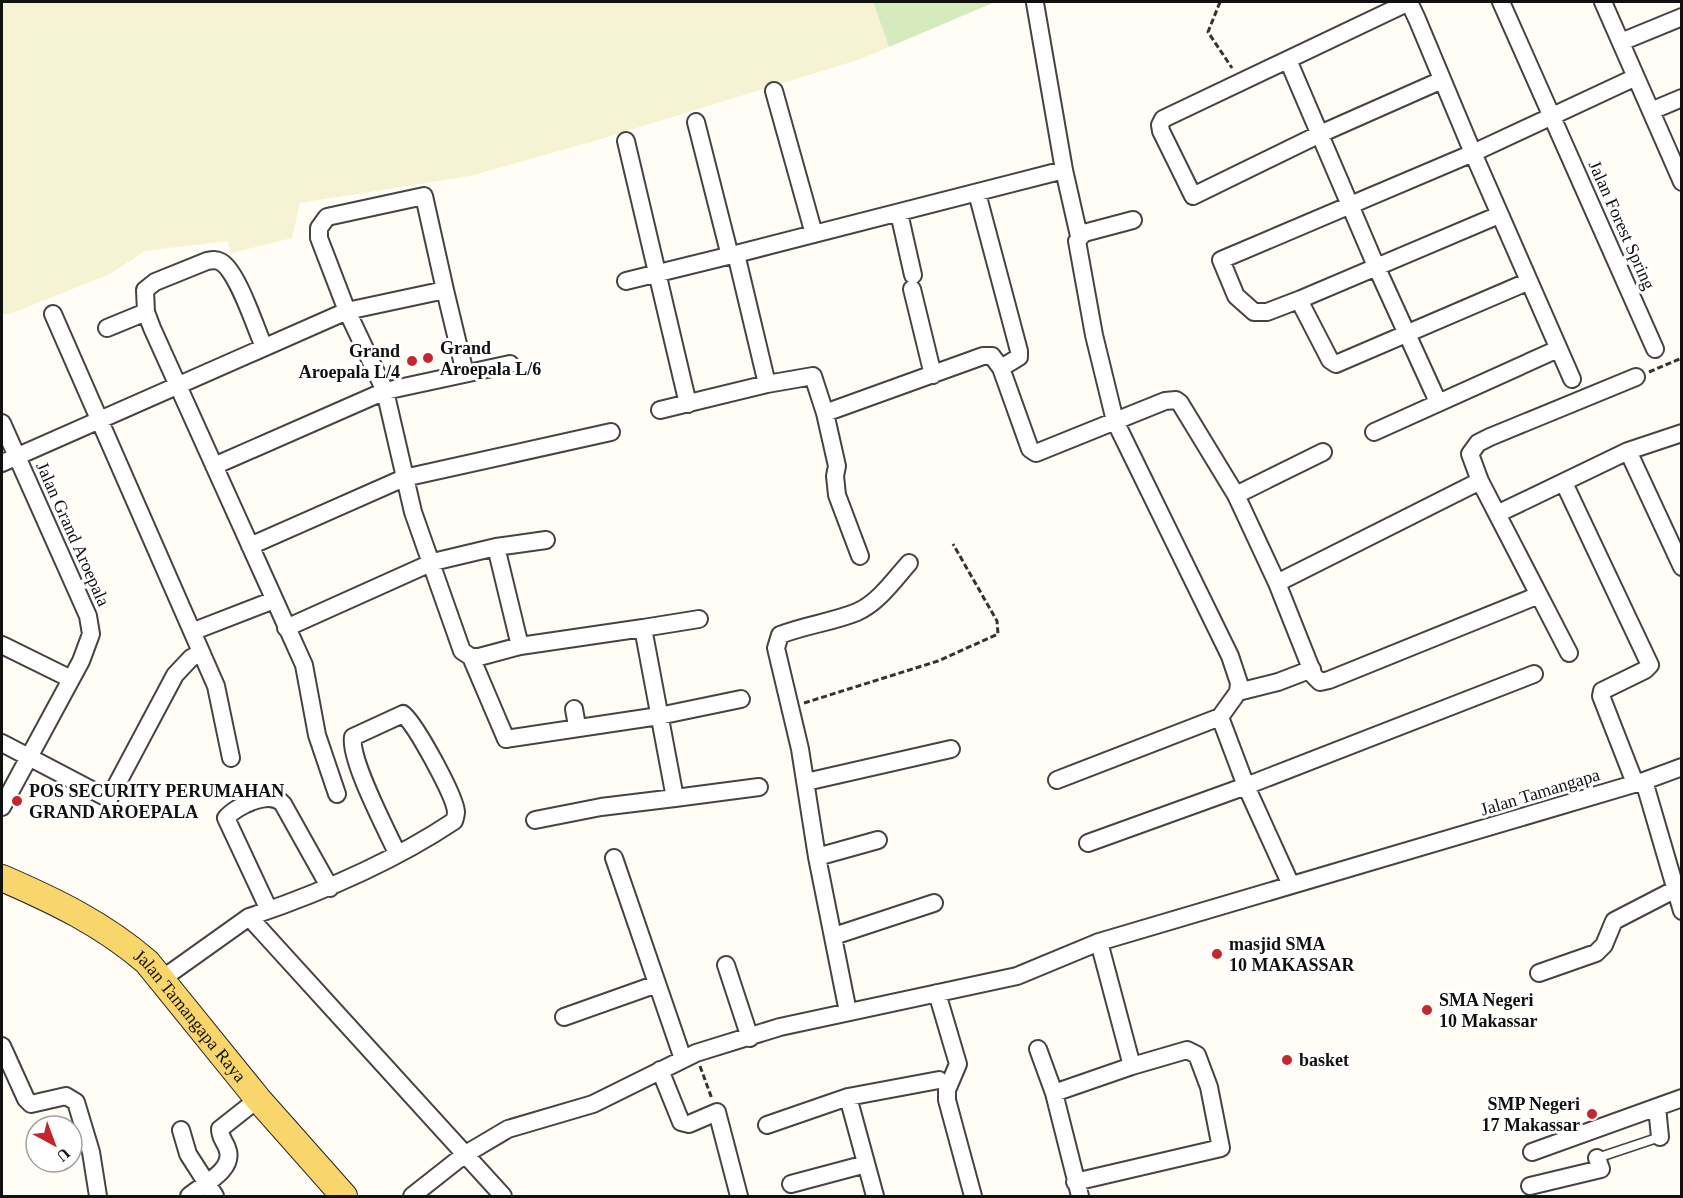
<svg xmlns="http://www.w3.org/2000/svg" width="1683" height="1198" font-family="'Times New Roman',serif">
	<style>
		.farmland { fill: #f6f3d4 }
		.green { fill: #d5ebbd }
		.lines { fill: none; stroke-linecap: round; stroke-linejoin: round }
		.service-casing { stroke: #444; stroke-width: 11 }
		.minor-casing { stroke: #444; stroke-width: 20 }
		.primary-casing { stroke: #222; stroke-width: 28 }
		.path { stroke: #333; stroke-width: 3; stroke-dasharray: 6 3; stroke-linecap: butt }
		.service { stroke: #fff; stroke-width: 8 }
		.minor { stroke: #fff; stroke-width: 16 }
		.primary { stroke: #f9d66b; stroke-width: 26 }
		.poi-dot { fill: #c4262e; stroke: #fff; stroke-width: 2 }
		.labels { text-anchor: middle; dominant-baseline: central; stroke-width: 6; stroke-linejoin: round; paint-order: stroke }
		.street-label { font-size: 18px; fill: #111; stroke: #fff }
		.poi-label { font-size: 18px; font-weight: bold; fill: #111; stroke: #fff; text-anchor: start }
	</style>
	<rect width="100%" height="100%" fill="#fffdf5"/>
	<path class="farmland" d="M2,2H873L889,47L861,59L591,142L470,176L300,203L292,238L232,253L227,241L145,251L110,274L10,314H2Z"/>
	<path class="green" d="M873,2H995L889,47Z"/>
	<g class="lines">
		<defs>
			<path id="service" d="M1597,1158L1660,1137"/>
			<path id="minor" d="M1501,2L1655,349
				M1603,2L1682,182
				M1035,3L1064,170L1079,236
				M1621,42L1682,17
				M1288,60L1376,266L1438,402
				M774,91L814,234
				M1651,111L1682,98
				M696,122L730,256
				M626,141L688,404
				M977,193L1019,351V357L1001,368
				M899,213L913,275
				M1499,215L1301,299L1300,302L1330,360L1336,364L1527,282
				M626,281L736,254
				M912,289L933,375
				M445,290L424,196L327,217L319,228V238L347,311L385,391L413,512L462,651L471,657H479L520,646L643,628L675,798L759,787
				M1301,299L1267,312H1254L1236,296L1221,260L1473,153L1417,19L1409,2L1163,119L1160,125L1161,131L1193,196L1320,134L1442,80
				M53,314L216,686L231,758
				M107,328L146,312
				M264,347C255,327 238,272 221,262C216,259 212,260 207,261L155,282L145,290L146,312L152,328L304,665L317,735L337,794
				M1572,379L1473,153L1636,77
				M767,384L736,254L1064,170
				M660,410L767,384L813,376L825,413
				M2,423L88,616L91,634L81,661L2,807
				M1374,432L1558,349
				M1628,451L1682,567
				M2,463L347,311L445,290L465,373
				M214,466L385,391L510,364
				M1480,481L1277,583L1314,676L1320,682L1329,680L1539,595
				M1564,483L1650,665L1645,670L1602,691L1601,696L1635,783
				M1236,495L1323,452
				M1497,514L1628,451L1682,433
				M250,546L404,478L611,432
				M496,547L520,646
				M860,556L837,495L835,476L837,466L825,413L983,356H992L1001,368L1030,449L1036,453L1165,401L1176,400L1180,403L1236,495L1277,583
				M286,628L433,562L496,547L546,540
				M643,628L699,619
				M194,631L274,600
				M2,645L71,679
				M1569,653L1480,481L1470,454L1478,443L1490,437L1636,377
				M471,657L506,739L659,716L741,699
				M1238,692L1278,682L1312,669
				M574,709L577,726
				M1220,717L1246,786L1291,885
				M2,743L109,799L175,675L191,658L201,653
				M1057,780L1220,717L1238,692L1239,683L1230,656L1115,421L1094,335L1077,241L1084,233L1133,220
				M1644,781L1682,911
				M806,782L951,749
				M535,820L601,807L675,798
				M1088,843L1246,786L1534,674
				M817,857L800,749L776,648L780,635C805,625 833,622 857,612C878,603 894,580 909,563
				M614,858L683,1059
				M269,910L226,818C236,806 271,789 283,804L330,888
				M249,917C320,893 391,863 454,821C455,818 456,815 456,812C455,796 416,725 403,714L353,737C349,759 386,829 397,853
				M834,936L934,903
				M1099,942L1132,1066
				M726,965L750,1038
				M1539,973L1596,953L1604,945L1614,921L1674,890
				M162,979L249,917L503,1196
				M937,993L958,1064L947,1090V1100L973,1196
				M848,1012L817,857L878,840
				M564,1017L657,984
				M2,1046L26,1099L31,1104L66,1096L76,1102L91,1152L98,1196
				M1038,1049L1054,1093L1080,1196
				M660,1070L681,1122L689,1124L717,1112L739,1196
				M1054,1093L1132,1066L1187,1050L1197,1055L1209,1087L1221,1148L1075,1182
				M1657,1107L1660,1137
				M767,1125L848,1097
				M181,1130L188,1154L215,1196
				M1532,1152L1682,1098
				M791,1184L866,1164
				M1530,1186L1601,1169L1597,1158
				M189,1196C203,1184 233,1171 228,1151C226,1142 220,1139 220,1129L258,1099
				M412,1196L464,1155L508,1129L593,1104L696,1053L780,1027L1017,976L1099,942L1644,781L1682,767
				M875,1196L848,1097L939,1080"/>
			<g id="primary">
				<path id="s1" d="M2,878C55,901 103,924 147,962L258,1099L344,1196"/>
			</g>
		</defs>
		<use href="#service" class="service-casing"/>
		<use href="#minor" class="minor-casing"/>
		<use href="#primary" class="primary-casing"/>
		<path class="path" d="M1220,2L1208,32L1232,68
			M1649,372L1682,358
			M804,703L938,661L998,634L997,621L953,544
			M700,1066L712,1099"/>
		<use href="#service" class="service"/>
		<use href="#minor" class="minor"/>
		<use href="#primary" class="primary"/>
	</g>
	<g class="poi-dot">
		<circle cx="428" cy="358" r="6"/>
		<circle cx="412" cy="361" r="6"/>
		<circle cx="17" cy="801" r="6"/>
		<circle cx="1217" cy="954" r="6"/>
		<circle cx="1427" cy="1010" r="6"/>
		<circle cx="1287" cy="1060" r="6"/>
		<circle cx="1592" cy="1114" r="6"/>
	</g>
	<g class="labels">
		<g class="street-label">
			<text transform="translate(1622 225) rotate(66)">Jalan Forest Spring</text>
			<text transform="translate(73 534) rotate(66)">Jalan Grand Aroepala</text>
			<text transform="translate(1540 792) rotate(-17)">Jalan Tamangapa</text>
			<text stroke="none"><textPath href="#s1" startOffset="237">Jalan Tamangapa Raya</textPath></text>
		</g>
		<g class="poi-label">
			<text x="440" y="348">Grand<tspan x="440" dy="21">Aroepala L/6</tspan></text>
			<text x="400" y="351" text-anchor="end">Grand<tspan x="400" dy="21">Aroepala L/4</tspan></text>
			<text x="29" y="791">POS SECURITY PERUMAHAN<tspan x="29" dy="21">GRAND AROEPALA</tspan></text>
			<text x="1229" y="944">masjid SMA<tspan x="1229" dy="21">10 MAKASSAR</tspan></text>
			<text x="1439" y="1000">SMA Negeri<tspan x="1439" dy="21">10 Makassar</tspan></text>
			<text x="1299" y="1060">basket</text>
			<text x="1580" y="1104" text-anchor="end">SMP Negeri<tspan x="1580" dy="21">17 Makassar</tspan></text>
		</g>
	</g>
	<rect width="1683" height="1198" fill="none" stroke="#111111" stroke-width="6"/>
	<g transform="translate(54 1144) rotate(139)"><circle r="28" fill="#ffffff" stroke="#a0a0a0" stroke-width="1.5"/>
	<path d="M0-4.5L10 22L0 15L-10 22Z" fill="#c4262e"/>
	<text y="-9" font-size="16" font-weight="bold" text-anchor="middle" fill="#111111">U</text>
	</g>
</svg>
